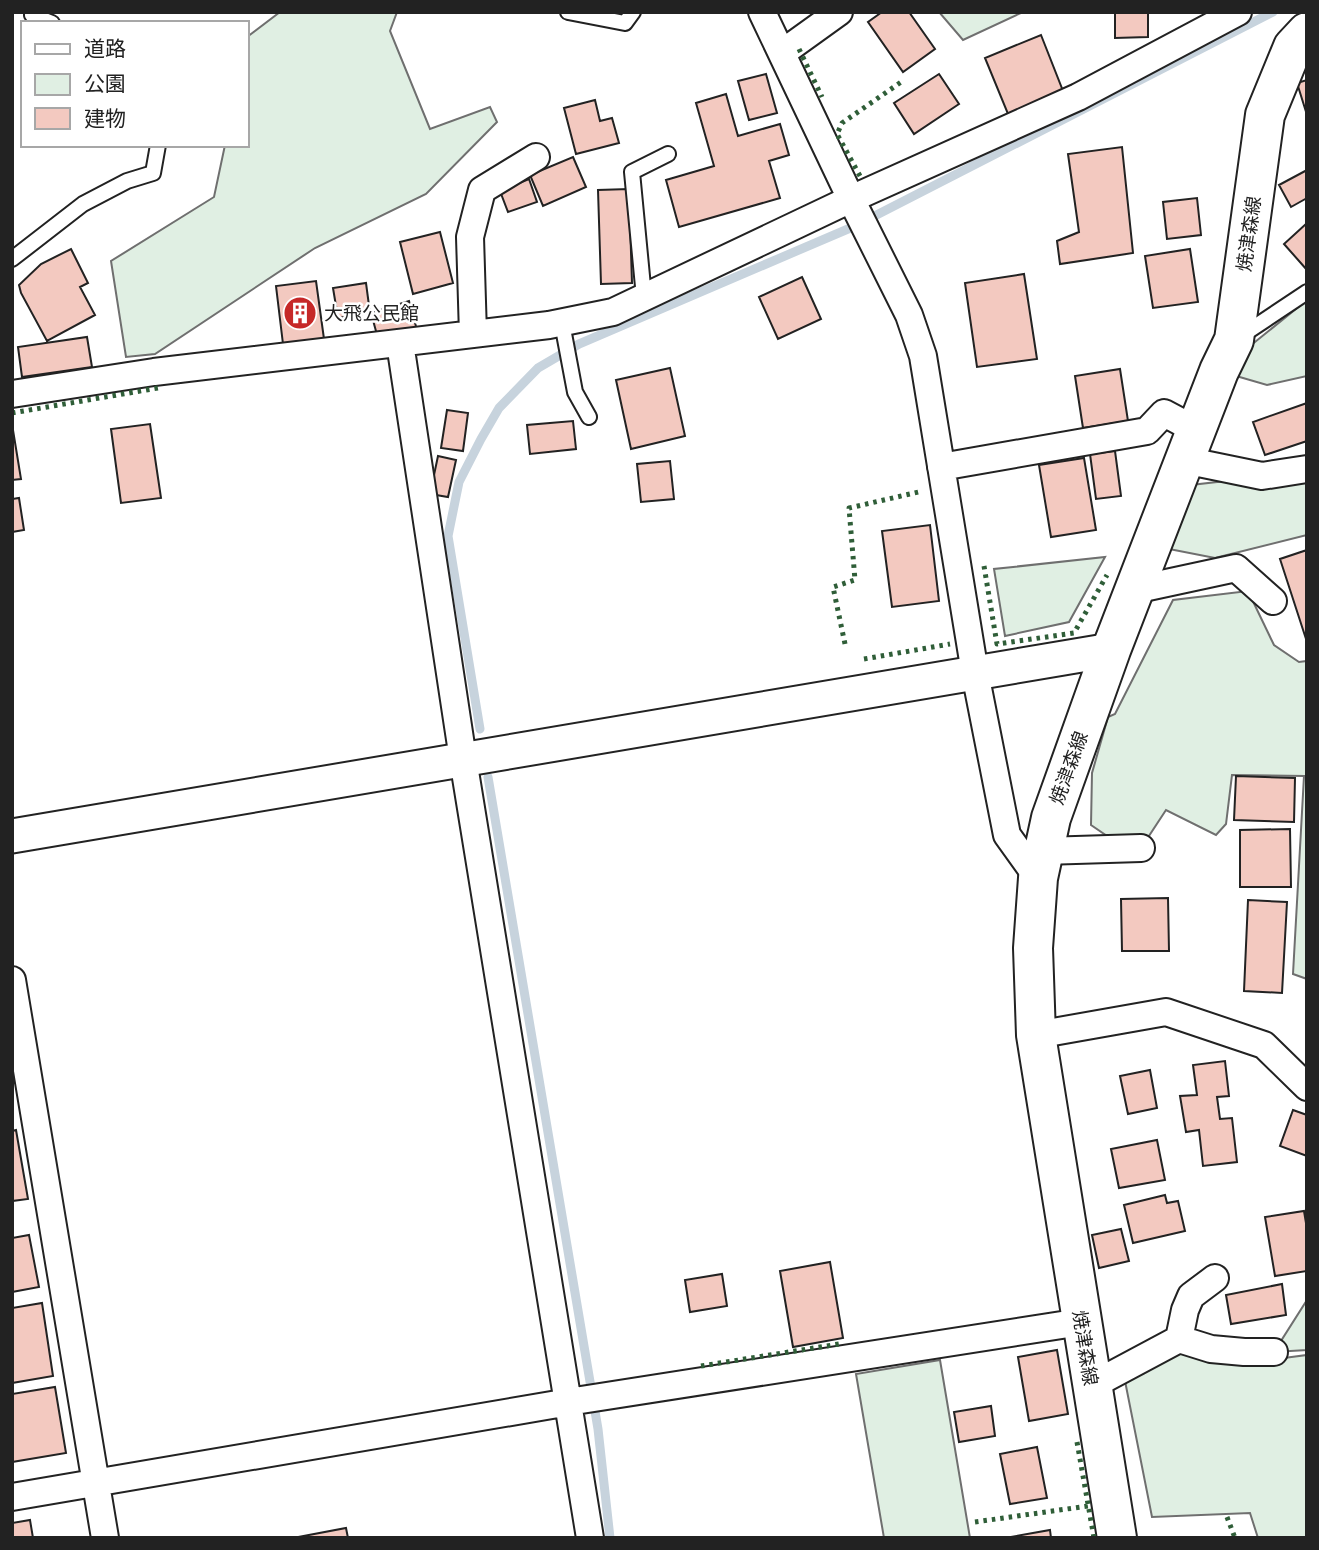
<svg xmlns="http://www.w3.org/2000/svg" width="1319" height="1550" font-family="Roboto,'Noto Sans JP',sans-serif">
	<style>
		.green { fill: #e0efe3; stroke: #6f6f6f; stroke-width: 2 }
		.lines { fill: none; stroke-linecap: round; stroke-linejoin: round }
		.stream { stroke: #c7d3dd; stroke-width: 9 }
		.building { fill: #f3c9c0; stroke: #222; stroke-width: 2 }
		.service-casing { stroke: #222; stroke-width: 18 }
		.minor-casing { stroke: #222; stroke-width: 30 }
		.tertiary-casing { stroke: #222; stroke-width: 37 }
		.primary-casing { stroke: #222; stroke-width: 42 }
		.service { stroke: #fff; stroke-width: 14 }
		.minor { stroke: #fff; stroke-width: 26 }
		.tertiary { stroke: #fff; stroke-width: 33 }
		.primary { stroke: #fff; stroke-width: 38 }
		.hedge { stroke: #2f5e38; stroke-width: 5; stroke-dasharray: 3.5 5; stroke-linecap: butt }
		.labels { text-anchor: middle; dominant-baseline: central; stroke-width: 5; stroke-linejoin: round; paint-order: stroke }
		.street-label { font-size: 19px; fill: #222; stroke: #fff }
		.poi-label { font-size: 19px; fill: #222; stroke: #fff; text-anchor: start }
	</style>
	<rect width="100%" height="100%" fill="#fff"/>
	<path class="green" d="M280,12H397L390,31L430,129L490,107L497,122L426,194L315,248L155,354L126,357L111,261L214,197L225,145H247V37Z
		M939,12H1023L963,40Z
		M1307,300V376L1267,385L1219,371Z
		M1288,474L1307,482V535L1215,558L1164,548L1191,485Z
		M1105,557L1069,622L1005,636L994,569Z
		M1248,591L1274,645L1299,662L1307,661V979L1293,974L1304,776L1232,775L1226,824L1216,835L1166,810L1141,848L1116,842L1091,825L1092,773L1108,717L1115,714L1173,600Z
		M1307,1300V1350L1274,1352Z
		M1190,1343L1284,1358L1307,1355V1538H1258L1250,1513L1152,1517L1125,1381Z
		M940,1360L970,1538H884L856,1374Z"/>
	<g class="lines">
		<path class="stream" d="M480,729L448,536L459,482L481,439L499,408L538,368L579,344L855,226L1273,12
			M488,777L598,1429L610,1538"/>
	</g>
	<path class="building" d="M882,12H909L935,49L903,72L868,22Z
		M1115,12H1148V37L1115,38Z
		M1041,35L1063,91L1008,114L985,58Z
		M766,74L777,113L749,120L738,81Z
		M939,74L959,104L914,134L894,103Z
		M1307,80V115L1297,83Z
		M726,94L738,136L780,124L789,155L769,161L780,198L679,227L666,180L714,166L696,103Z
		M595,100L600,121L612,118L619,143L576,154L564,108Z
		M1122,147L1133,253L1060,264L1057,241L1079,232L1068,154Z
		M573,157L586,187L543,206L530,175Z
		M1307,170V198L1291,207L1279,185Z
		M529,179L537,202L508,212L500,191Z
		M629,189L632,283L601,284L598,190Z
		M1197,198L1201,235L1167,239L1163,202Z
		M1307,223V270L1284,244Z
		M440,232L453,283L413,294L400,242Z
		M71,249L88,283L80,287L95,315L47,341L21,293L19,285L41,264Z
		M1190,249L1198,302L1153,308L1145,256Z
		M1024,274L1037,359L977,367L965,283Z
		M802,277L821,319L778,339L759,297Z
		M316,281L324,339L283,344L276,286Z
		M366,283L370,313L338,318L333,288Z
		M409,301L417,330L379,342L371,313Z
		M87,337L92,367L22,377L18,347Z
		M670,368L685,436L631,449L616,380Z
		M1120,369L1128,421L1083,428L1075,376Z
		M1307,403V441L1265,455L1253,422Z
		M447,410L468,413L463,451L441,448Z
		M573,421L576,449L530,454L527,425Z
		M12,424L21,479L12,480Z
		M150,424L161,498L121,503L111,429Z
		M1115,451L1121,496L1096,499L1090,454Z
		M438,456L456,460L448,497L430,494Z
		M1084,458L1096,530L1051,537L1039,465Z
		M670,461L674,499L641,502L637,464Z
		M19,498L24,530L12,532V499Z
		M930,525L939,601L892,607L882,531Z
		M1307,550V642L1280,559Z
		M1236,776L1295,778L1294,822L1234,820Z
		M1290,829L1291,887H1240V830Z
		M1168,898L1169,951H1122L1121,899Z
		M1248,900L1287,902L1282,993L1244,991Z
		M1225,1061L1229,1096L1217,1097L1220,1119L1232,1118L1237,1162L1203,1166L1199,1130L1186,1132L1180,1096L1197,1095L1193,1065Z
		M1150,1070L1157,1108L1128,1114L1120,1076Z
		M1293,1110L1307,1115V1156L1280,1146Z
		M16,1130L28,1199L12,1201V1131Z
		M1157,1140L1165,1180L1119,1188L1111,1149Z
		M1165,1195L1167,1203L1178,1201L1185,1231L1133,1243L1124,1205Z
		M1304,1211L1307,1229V1271L1275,1276L1265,1217Z
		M1121,1229L1129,1261L1099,1268L1092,1235Z
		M29,1235L39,1287L12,1292V1238Z
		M830,1262L843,1338L793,1347L780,1271Z
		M722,1274L727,1306L690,1312L685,1280Z
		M1282,1284L1286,1315L1231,1324L1226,1295Z
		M42,1303L53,1376L12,1383V1308Z
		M1057,1350L1068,1414L1029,1421L1018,1357Z
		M55,1387L66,1453L12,1462V1394Z
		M991,1406L995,1436L959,1442L954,1412Z
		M1037,1447L1047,1498L1010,1504L1000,1454Z
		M30,1520L33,1538H12V1523Z
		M346,1528L348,1538H293Z
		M1050,1530L1051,1538H1005Z"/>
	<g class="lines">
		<defs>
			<path id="service" d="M568,12L625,23L633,12
				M32,15L52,23
				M12,259L83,204L127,181L153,173L158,145
				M644,297L632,172L668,154
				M562,323L575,392L589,417
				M1241,336L1307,292"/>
			<path id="minor" d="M762,12L851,199L909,315L923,356L975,673L1007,835L1038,878
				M782,53L839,12
				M473,334L470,237L482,190L536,157
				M400,343L463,759L590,1538
				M12,394L154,372L549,325L613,312L851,199L1078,97L1238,12
				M1184,460L1262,476L1307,469
				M941,467L1147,431L1164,413L1196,430
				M1134,590L1236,568L1273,601
				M1043,851L1141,848
				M12,980L105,1538
				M1036,1035L1166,1012L1264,1045L1307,1087
				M1179,1339L1185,1310L1191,1296L1215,1278
				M1091,1386L1179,1339L1211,1349L1244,1352H1274
				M12,1497L581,1400L1081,1322"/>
			<path id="tertiary" d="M12,836L1111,650"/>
			<path id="primary" d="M1117,1538L1036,1035L1033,948L1038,878L1051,818L1111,650L1219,371L1234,340L1265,115L1293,47L1307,32"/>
		</defs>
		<use href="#service" class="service-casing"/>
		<use href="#minor" class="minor-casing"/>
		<use href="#tertiary" class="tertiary-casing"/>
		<use href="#primary" class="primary-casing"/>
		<use href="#service" class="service"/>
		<use href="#minor" class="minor"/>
		<use href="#tertiary" class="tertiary"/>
		<use href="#primary" class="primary"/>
		<path class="hedge" d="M799,49L822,97
			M860,176L837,134L842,123L904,80
			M12,413L158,388
			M984,566L997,644L1074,633L1107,575
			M845,644L833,587L855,580L849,508L923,491
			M864,659L950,644
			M701,1366L839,1344
			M1077,1442L1094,1538
			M1227,1517L1235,1538
			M975,1522L1088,1506"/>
	</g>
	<defs>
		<symbol id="building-disc" viewBox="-11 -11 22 22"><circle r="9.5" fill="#c62828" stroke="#fff"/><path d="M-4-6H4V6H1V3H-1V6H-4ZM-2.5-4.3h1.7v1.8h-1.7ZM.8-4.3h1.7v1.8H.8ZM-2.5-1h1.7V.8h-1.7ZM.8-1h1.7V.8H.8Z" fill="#fff"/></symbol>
	</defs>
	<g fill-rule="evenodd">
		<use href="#building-disc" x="281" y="294" width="38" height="38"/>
	</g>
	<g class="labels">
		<g class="street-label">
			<text transform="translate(1249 234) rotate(-82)">焼津森線</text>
			<text transform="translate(1069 768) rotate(-70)">焼津森線</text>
			<text transform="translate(1085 1348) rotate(81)">焼津森線</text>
		</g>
		<g class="poi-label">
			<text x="324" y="313">大飛公民館</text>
		</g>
	</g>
	<rect width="1319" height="1550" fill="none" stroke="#222222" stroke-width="28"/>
	<rect x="21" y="21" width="228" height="126" fill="#ffffff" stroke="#a7a7a7" stroke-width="2"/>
	<rect x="35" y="44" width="35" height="10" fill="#ffffff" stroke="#a7a7a7" stroke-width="2"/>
	<text x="84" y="56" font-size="21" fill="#222222">道路</text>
	<rect x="35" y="74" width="35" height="21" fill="#e0efe3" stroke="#a7a7a7" stroke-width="2"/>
	<text x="84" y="91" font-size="21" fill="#222222">公園</text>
	<rect x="35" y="108" width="35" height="21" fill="#f3c9c0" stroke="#a7a7a7" stroke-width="2"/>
	<text x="84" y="126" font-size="21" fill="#222222">建物</text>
</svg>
